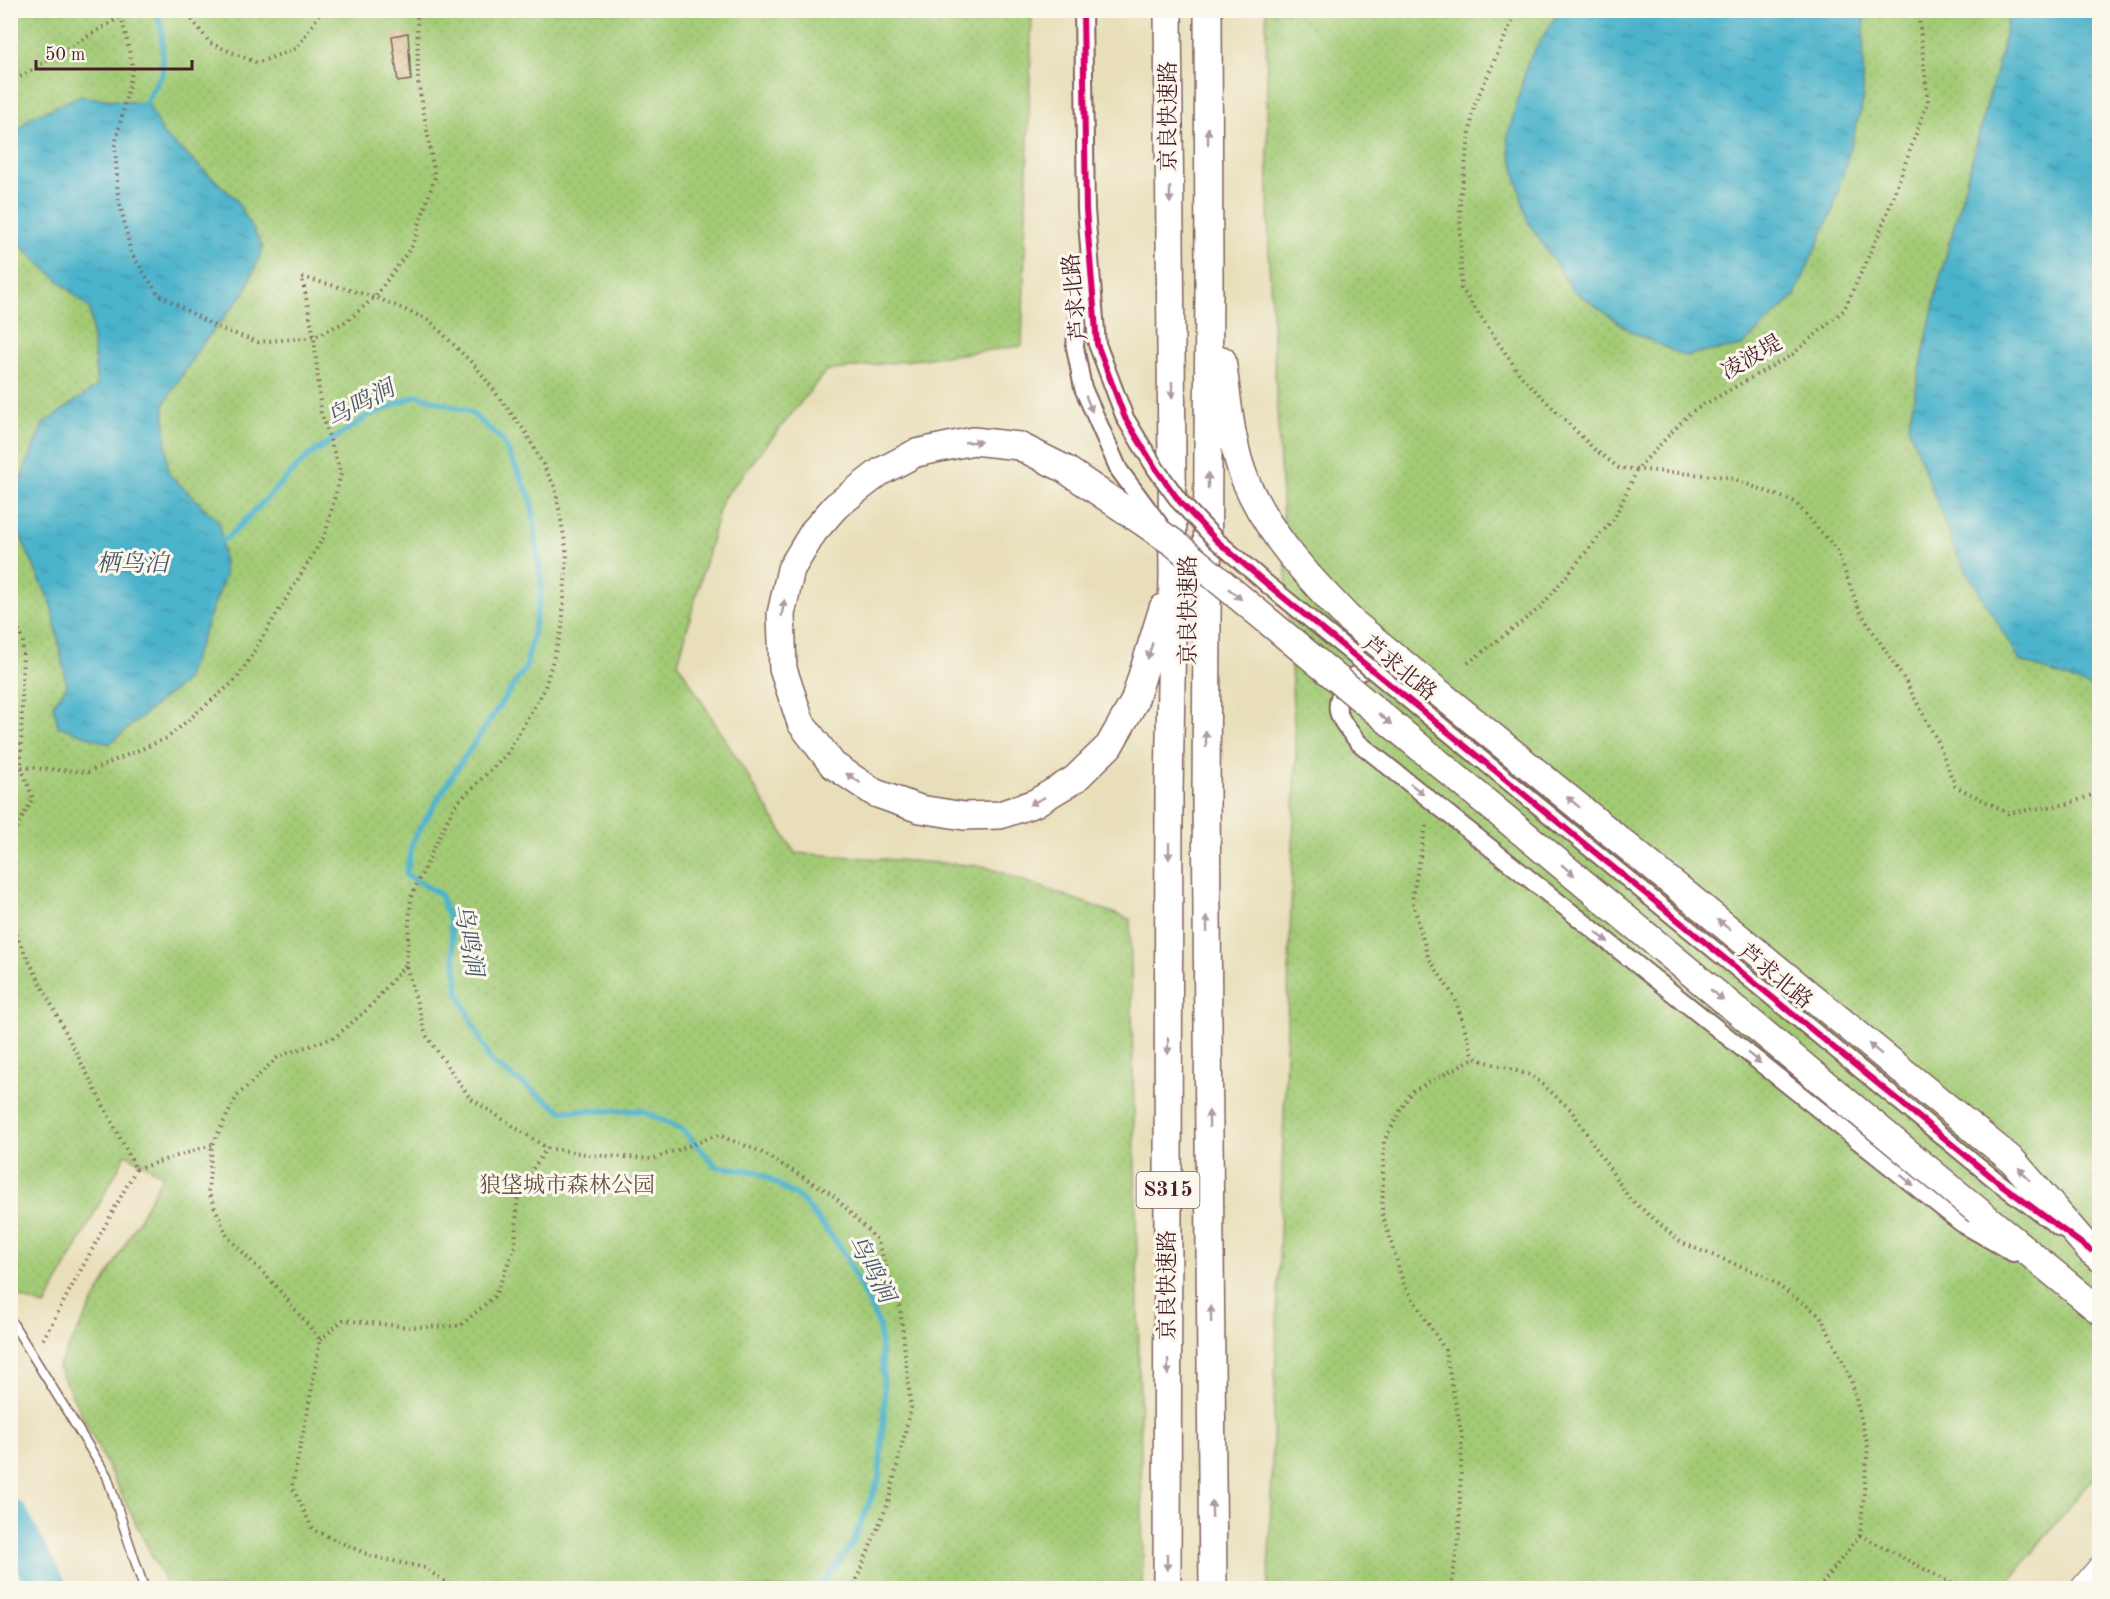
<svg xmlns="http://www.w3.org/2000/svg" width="2110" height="1599" font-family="'Old Standard TT','Noto Serif SC',serif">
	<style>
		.park { fill: url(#park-dots); stroke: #767550; stroke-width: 1.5 }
		.water { fill: url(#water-ripples); stroke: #4b697b; stroke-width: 1.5 }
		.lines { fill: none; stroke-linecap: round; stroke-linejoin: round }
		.stream { stroke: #4cb3cb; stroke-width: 6 }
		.river { stroke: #4cb3cb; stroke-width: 38 }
		.building { fill: url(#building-cross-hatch) }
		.service-casing { stroke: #81625d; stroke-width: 11 }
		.minor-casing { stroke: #81625d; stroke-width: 20 }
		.primary-casing { stroke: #81625d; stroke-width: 28 }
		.trunk-casing { stroke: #81625d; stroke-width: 30 }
		.path { stroke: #81625d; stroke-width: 4; stroke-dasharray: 1.5 4.5; stroke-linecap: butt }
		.service { stroke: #fff; stroke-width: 8 }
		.minor { stroke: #fff; stroke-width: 16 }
		.primary { stroke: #fff; stroke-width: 26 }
		.trunk { stroke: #fff; stroke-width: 27 }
		.minor-bridge-casing { stroke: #81625d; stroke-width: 20; stroke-linecap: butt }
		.trunk-bridge-casing { stroke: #81625d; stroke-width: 30; stroke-linecap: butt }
		.minor-bridge { stroke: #fff; stroke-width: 16 }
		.trunk-bridge { stroke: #fff; stroke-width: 27 }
		.cycleway-casing { stroke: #fbf7ec; stroke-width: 10 }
		.cycleway { stroke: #d6006c; stroke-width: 6 }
		.oneway { fill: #ae9aa0 }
		.labels { text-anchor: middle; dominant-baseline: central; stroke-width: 6; stroke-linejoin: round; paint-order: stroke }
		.shield { fill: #fbf7ec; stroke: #7f6065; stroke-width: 1.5 }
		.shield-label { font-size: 21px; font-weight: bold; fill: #4a1f2b }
		.street-label { font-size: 22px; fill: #4a1f2b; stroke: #fbf7ec }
		.park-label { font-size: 22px; fill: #655342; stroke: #fbf7ec }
		.water-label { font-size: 24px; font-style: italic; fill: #4b5a6b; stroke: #fbf7ec }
	</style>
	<defs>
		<pattern id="park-dots" width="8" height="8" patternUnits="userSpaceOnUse" patternTransform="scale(1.5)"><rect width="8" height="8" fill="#a3cb76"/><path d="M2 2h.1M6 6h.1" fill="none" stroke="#8eae66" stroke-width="1.8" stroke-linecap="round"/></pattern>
		<pattern id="water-ripples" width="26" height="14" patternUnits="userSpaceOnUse" patternTransform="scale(1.5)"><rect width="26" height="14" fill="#4cb3cb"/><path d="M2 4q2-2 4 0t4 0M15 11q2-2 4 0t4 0" fill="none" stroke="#4191a5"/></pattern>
		<pattern id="building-cross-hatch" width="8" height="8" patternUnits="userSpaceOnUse" patternTransform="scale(1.5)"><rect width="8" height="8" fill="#dcb886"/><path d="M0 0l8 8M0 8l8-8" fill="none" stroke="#b4956e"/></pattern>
	</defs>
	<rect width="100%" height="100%" fill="#fbf7ec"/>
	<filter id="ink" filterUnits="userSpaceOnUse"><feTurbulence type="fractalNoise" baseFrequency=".0167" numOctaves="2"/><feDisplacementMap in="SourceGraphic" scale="12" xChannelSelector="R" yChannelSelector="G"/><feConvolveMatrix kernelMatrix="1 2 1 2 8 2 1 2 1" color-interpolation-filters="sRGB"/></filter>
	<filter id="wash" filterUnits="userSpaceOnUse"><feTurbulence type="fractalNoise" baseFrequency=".008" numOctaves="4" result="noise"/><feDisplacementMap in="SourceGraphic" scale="24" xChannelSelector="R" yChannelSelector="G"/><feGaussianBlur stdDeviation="1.35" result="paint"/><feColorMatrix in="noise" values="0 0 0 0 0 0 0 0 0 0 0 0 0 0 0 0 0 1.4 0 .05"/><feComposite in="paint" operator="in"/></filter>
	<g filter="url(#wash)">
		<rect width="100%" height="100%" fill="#e8dfba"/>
		<path class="park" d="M11,11H1032L1022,346L826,371L722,500L678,663L795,853L983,866L1130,919L1143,1555L1142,1588H168L58,1367L163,1175L126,1154L45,1306L11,1294Z
			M1266,11H2099V1470L2004,1588H1268L1296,757L1269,262Z"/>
		<path class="water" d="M2009,10L2099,11V690L2020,661L1956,553L1908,426L1938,285L2002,49Z
			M1559,11H1864L1863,102L1833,210L1794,297L1742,346L1684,356L1632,332L1572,289L1527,220L1507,139L1528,61Z
			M79,96L148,104L163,134L235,198L263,247L245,292L200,347L164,404L168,473L220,523L225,576L186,680L109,744L58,726L53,705L67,686L51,604L13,520L16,490L43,424L97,386L90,309L11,237V139L29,118Z"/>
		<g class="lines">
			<path class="stream" d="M142,109L163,72L162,33L157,10
				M216,544L231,535L307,457L366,417L417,395L470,412L502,440L531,498L542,588L526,667L453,774L413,840L406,875L440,894L450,921L459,994L491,1062L562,1111H642L683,1130L716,1166L758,1172L801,1199L842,1249L879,1325L885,1400L879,1479L852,1544L819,1588"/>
			<path class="river" d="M10,1518L48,1588"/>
		</g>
		<g id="blocks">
			<path class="building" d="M408,33L411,80L398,82L392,36Z"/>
		</g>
	</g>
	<g filter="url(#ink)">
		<use href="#blocks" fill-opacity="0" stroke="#81625d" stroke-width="1.5"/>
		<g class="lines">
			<defs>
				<path id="service" d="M10,1319L107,1476L144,1588"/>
				<path id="minor" d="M1083,10L1086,210L1097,344
					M1075,347L1082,262
					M1406,672C1397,668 1383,664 1374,666C1355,671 1335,690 1338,711C1341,723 1351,733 1359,743L1961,1223L2013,1253
					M1998,1182L2060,1228"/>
				<path id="primary" d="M2084,1588L2100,1569"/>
				<path id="trunk" d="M1208,10L1209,279L1206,798L1213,1588
					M1222,360C1228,400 1230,444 1246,482C1270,537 1309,578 1351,621L2013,1161L2090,1250L2100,1258
					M916,453L880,472L836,506L814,531L791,569L781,614L783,669L801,723L833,765L875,793L920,809L964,816L1000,815L1035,803L1075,779L1109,746L1134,702L1163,608
					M1978,1211L2100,1311
					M1167,1588L1169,792L1173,575L1168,10"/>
			</defs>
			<use href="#service" class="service-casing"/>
			<use href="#minor" class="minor-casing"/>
			<use href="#primary" class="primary-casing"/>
			<use href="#trunk" class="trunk-casing"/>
			<path class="path" d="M120,10L133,68L115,145L118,195L131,253L158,294L216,327L258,342L314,337L347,321L375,297L412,246L435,177L418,80L417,10
				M185,10L210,43L257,63L297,48L322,10
				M1517,10L1474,106L1460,198L1461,288L1521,376L1594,449L1619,468L1728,477L1795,502L1837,550L1859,610L1906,682L1938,742L1955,786L2008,813L2068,804L2100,792
				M10,83L120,17
				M10,608L23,641L21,767L33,798L10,840
				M1468,663L1540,608L1615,517L1638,468L1691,412L1793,354L1844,310L1882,227L1928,101L1918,10
				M10,769L21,767L88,772L167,738L237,679L325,535L341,474L321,412L314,337L302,277L375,297L429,320L477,368L526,433L555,487L567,553L562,629L544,690L506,755L454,806L411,897L406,965L426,1035L470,1098L547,1148L592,1155L653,1159L718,1135L759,1151L832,1194L877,1240L900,1307L911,1408L888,1503L853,1588
				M1426,826L1412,900L1428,957L1455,998L1474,1058
				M10,924L136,1169L41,1343
				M405,965L369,1008L335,1037L279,1056L237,1096L212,1145L208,1192L227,1236L275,1285L320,1340L308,1409L292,1486L313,1530L371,1556L425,1568L454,1588
				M136,1169L212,1145
				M320,1340L343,1320L409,1327L460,1326L495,1296L515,1246L518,1190L547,1148
				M1860,1535L1960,1588
				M1451,1588L1459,1534L1462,1436L1445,1350L1404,1285L1382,1213L1384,1141L1411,1092L1474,1058L1533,1076L1571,1110L1629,1198L1682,1243L1763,1275L1820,1315L1851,1379L1868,1447L1860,1535L1819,1588"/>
			<use href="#service" class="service"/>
			<use href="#minor" class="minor"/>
			<use href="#primary" class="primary"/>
			<use href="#trunk" class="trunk"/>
			<defs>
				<path id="minor-bridge" d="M1097,344L1125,418L1156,469L1180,502L1217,541L1267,584L1998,1182
					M1075,347L1083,388L1119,470L1162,528"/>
				<path id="trunk-bridge" d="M916,453L973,441L1019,446L1065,469L1174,543L1978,1211"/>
			</defs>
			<use href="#minor-bridge" class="minor-bridge-casing"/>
			<use href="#trunk-bridge" class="trunk-bridge-casing"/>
			<use href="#minor-bridge" class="minor-bridge"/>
			<use href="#trunk-bridge" class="trunk-bridge"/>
			<defs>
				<path id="cycleway" d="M1083,10L1086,210L1097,344L1125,418L1156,469L1180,502L1217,541L1267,584L1998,1182L2090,1250"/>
			</defs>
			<use href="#cycleway" class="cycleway-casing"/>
			<use href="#cycleway" class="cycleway"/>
		</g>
		<defs><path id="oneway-solid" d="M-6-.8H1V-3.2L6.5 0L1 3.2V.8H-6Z" transform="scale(1.5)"/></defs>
		<g class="oneway">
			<use href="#oneway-solid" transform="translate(1208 136) rotate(-90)"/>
			<use href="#oneway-solid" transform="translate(1170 195) rotate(90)"/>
			<use href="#oneway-solid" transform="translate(1172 390) rotate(90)"/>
			<use href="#oneway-solid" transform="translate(1089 404) rotate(68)"/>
			<use href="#oneway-solid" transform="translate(973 442) rotate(-2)"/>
			<use href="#oneway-solid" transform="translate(1208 481) rotate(-90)"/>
			<use href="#oneway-solid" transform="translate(1235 594) rotate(40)"/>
			<use href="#oneway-solid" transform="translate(783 608) rotate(-80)"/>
			<use href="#oneway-solid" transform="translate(1150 651) rotate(107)"/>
			<use href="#oneway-solid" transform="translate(1385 719) rotate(40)"/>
			<use href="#oneway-solid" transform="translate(1206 739) rotate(-90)"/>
			<use href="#oneway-solid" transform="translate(853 778) rotate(-146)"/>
			<use href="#oneway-solid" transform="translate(1417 789) rotate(39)"/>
			<use href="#oneway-solid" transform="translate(1037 801) rotate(154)"/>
			<use href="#oneway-solid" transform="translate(1573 802) rotate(-141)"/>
			<use href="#oneway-solid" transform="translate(1169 851) rotate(90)"/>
			<use href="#oneway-solid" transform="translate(1568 870) rotate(40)"/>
			<use href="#oneway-solid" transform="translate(1207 924) rotate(-91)"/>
			<use href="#oneway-solid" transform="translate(1724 925) rotate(-141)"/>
			<use href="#oneway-solid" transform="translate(1602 937) rotate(39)"/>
			<use href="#oneway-solid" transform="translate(1717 995) rotate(40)"/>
			<use href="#oneway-solid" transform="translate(1168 1046) rotate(90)"/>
			<use href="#oneway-solid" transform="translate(1875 1049) rotate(-141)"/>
			<use href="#oneway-solid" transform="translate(1754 1058) rotate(39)"/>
			<use href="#oneway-solid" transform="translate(1209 1119) rotate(-91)"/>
			<use href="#oneway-solid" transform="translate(2024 1174) rotate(-131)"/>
			<use href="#oneway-solid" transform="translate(1907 1180) rotate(39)"/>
			<use href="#oneway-solid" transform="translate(1211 1314) rotate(-91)"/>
			<use href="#oneway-solid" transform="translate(1168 1367) rotate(90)"/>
			<use href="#oneway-solid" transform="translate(1212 1509) rotate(-91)"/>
			<use href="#oneway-solid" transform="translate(1167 1562) rotate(90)"/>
		</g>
	</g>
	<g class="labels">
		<rect class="shield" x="1136.5" y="1172" width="63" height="36" rx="4.5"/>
		<g class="shield-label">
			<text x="1168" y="1190">S315</text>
		</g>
		<g class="street-label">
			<text transform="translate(1169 116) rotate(-90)">京良快速路</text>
			<text transform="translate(1076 297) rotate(-96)">芦求北路</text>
			<text transform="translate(1752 358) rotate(-30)">凌波堤</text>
			<text transform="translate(1189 610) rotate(-90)">京良快速路</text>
			<text transform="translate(1399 669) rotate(39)">芦求北路</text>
			<text transform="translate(1775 977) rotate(39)">芦求北路</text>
			<text transform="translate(1168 1285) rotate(-90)">京良快速路</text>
		</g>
		<g class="park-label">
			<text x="567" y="1186">狼垡城市森林公园</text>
		</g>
		<g class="water-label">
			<text transform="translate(361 405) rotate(-28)">鸟鸣涧</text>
			<text x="132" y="565">栖鸟泊</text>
			<text transform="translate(467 940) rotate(80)">鸟鸣涧</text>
			<text transform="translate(870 1269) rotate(62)">鸟鸣涧</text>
		</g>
	</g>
	<rect width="2110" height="1599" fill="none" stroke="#fbf7ec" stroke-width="36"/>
	<path d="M36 60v9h156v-9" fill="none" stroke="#4a1f2b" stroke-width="3"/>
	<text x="45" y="60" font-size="18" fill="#4a1f2b" stroke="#fbf7ec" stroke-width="4.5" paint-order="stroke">50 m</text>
</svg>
